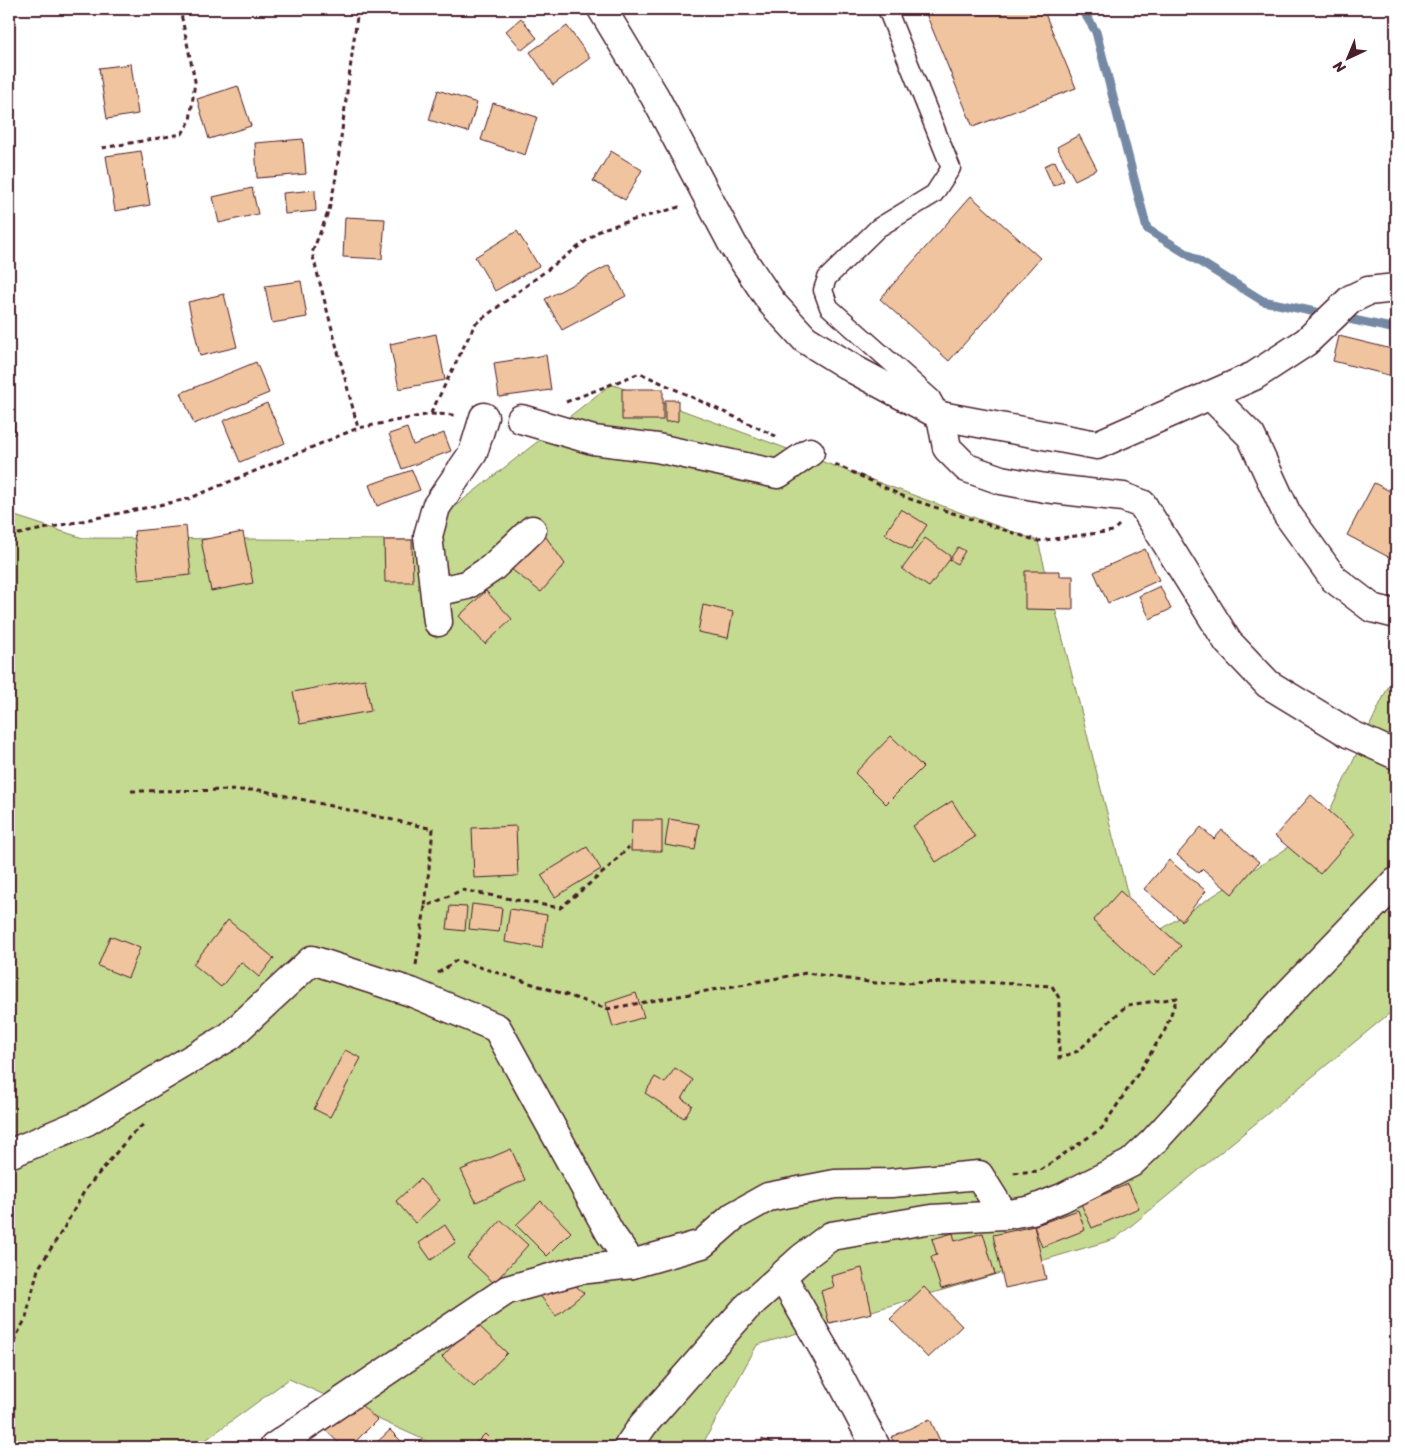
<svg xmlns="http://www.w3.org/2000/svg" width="1405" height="1456" font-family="Sriracha,sans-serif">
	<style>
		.green { fill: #c3da90; stroke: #867c5e }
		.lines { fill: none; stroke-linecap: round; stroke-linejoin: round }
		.stream { stroke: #7689a4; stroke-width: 9 }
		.building { fill: #efc49f; stroke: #4a1f2b }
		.lane-casing { stroke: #4a1f2b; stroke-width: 21 }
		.street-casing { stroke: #4a1f2b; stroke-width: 31 }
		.secondary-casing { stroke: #4a1f2b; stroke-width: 31 }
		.path { stroke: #4a1f2b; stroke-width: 3; stroke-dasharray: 5 4; stroke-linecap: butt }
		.lane { stroke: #fff; stroke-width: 18 }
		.street { stroke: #fff; stroke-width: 28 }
		.secondary { stroke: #fff; stroke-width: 28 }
	</style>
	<rect width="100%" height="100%" fill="#fff"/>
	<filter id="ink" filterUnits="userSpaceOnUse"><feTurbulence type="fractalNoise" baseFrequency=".02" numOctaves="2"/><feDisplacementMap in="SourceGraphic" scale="10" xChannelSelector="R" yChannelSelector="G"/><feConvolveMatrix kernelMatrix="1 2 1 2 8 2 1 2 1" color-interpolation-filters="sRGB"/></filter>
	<g filter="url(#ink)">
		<path class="green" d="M611,384L1038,541L1140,943L1323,825L1396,670V1008L1115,1239L757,1345L701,1447H440L289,1379L196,1447H9V514L83,538L412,540Z"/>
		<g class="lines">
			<path class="stream" d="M1082,9L1096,32L1147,229L1263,301L1396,329"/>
		</g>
		<path class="building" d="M384,9H413L412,12Z
			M924,9H1043L1076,88L973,127Z
			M521,18L537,38L522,50L506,31Z
			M567,26L590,58L553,85L530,52Z
			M131,64L138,114L107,119L99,68Z
			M238,86L251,126L209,139L197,99Z
			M438,90L477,103L468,132L429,120Z
			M493,103L537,117L525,155L481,140Z
			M1079,135L1097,169L1075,180L1057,147Z
			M303,139L306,174L257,178L255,143Z
			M141,151L150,205L115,211L106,156Z
			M611,151L642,170L625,200L593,181Z
			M1055,161L1064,181L1053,186L1044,166Z
			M252,188L258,214L219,223L213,197Z
			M315,190L316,211L285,214L283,193Z
			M971,196L1040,258L949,361L880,299Z
			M345,217L385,219L382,259L343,257Z
			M517,231L539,266L495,291L475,257Z
			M609,265L626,296L562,330L545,299Z
			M301,281L307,317L272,323L265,286Z
			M224,294L237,347L200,356L188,302Z
			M436,334L445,380L399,389L390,344Z
			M1339,336L1396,350V377L1333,361Z
			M546,355L551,390L499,397L494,363Z
			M256,362L269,393L194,424L181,393Z
			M9,378H10L15,434L9,435Z
			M622,389H663V420H622Z
			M665,400H678V421L665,422Z
			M267,403L285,443L240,462L223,421Z
			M407,428L413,445L444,433L451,451L402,469L389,434Z
			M412,470L420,490L377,506L369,485Z
			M1374,483L1396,494V561L1347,535Z
			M901,509L927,525L911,550L885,534Z
			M186,526L191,575L139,580L134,531Z
			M541,530L565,564L541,592L511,569Z
			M243,532L253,583L211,591L201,540Z
			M925,538L950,556V559L929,587L902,569Z
			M384,540H412L413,582H385Z
			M958,547L965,551L957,564L950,559Z
			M1145,549L1159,580L1108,603L1094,572Z
			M1025,571H1060V576H1073V610L1025,609Z
			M1160,586L1171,609L1150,619L1139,596Z
			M486,591L512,619L485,644L459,616Z
			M703,605L733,612L728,638L698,632Z
			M365,679L371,711L300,724L293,692Z
			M891,736L923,767L886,804L855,773Z
			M1311,795L1355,834L1320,874L1275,836Z
			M952,801L975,837L936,862L913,826Z
			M669,819L699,824L695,850L665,845Z
			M632,820H662V851H631Z
			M516,826L518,876L474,878L472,828Z
			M1201,827L1214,839L1222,830L1259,862L1232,894L1203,869L1199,873L1177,855Z
			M587,847L601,869L555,897L541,875Z
			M1169,860L1206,891L1182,921L1144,889Z
			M1120,891L1181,946L1154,976L1093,921Z
			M472,904L502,908L499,932L469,929Z
			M450,906L467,907L465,931L447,929Z
			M510,909L547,915L542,948L505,942Z
			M228,920L274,958L259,977L241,962L221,987L193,964Z
			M110,936L140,948L128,978L98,966Z
			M636,993L644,1017L613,1027L606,1003Z
			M345,1050L361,1058L330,1117L314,1109Z
			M675,1068L693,1080L682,1099L692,1105L684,1118L645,1093L655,1077L665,1083Z
			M511,1149L525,1180L476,1202L461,1170Z
			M420,1179L440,1200L415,1223L396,1201Z
			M1128,1184L1139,1208L1092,1228L1081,1204Z
			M541,1201L571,1232L547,1256L516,1225Z
			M1078,1210L1085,1230L1042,1247L1034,1226Z
			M501,1220L528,1245L494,1283L467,1258Z
			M445,1225L456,1242L431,1260L419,1243Z
			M1034,1226L1046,1279L1005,1288L993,1235Z
			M953,1233L955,1241L983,1233L995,1274L941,1289L931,1257L937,1255L932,1239Z
			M862,1268L872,1313L829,1323L821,1291L834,1287L831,1276Z
			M565,1277L584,1293L556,1316L535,1289Z
			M924,1287L962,1326L928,1358L890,1319Z
			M475,1322L507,1353L474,1387L442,1357Z
			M352,1396L377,1420L350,1447H343L322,1427Z
			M930,1419L941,1443L932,1447H896L891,1437Z
			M390,1430L407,1447H372Z
			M485,1434L498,1447H472Z
			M762,1439L784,1447H759Z"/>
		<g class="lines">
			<defs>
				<path id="lane" d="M887,9L951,168L934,194L878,228L827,278L823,290L829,307L931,398L937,409"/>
				<path id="street" d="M1210,395L1251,436L1287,514L1334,579L1372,608L1396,614
					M941,416L1097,445L1254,376L1306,342L1351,299L1368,291L1396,288
					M521,419L593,440L657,448L778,474L810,452
					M435,592L467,585L492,568L532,530
					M438,622L428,536L436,507L473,453L484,417
					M782,1276L833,1365L876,1447
					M274,1447L507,1290L579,1270L632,1264"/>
				<path id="secondary" d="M602,9L655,97L733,245L772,303L805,339L855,370L941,416L947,448L967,468L1001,480L1045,488L1123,497L1142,504L1228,642L1268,684L1350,734L1396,755
					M9,1154L87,1121L230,1036L312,960L411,992L497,1028L610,1233L632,1264L702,1244L734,1216L768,1197L835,1184L891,1183L979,1175L1004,1215
					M628,1447L643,1425L746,1308L802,1258L831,1236L932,1219L1004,1215L1032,1210L1062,1198L1131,1163L1153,1142L1289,993L1396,882"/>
			</defs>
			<use href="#lane" class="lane-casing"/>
			<use href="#street" class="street-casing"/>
			<use href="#secondary" class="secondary-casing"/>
			<path class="path" d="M358,9L335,183L329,210L312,253L358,428
				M102,148L182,134L190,121L195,81L180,9
				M566,402L640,373L780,438
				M431,413L475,324L602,229L679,207L681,209
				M835,464L907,498L1038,541L1113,531L1119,525
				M9,536L188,499L358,428L431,414L455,415
				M131,791L260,790L433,829L425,907
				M416,965L425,907L462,890L560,908L606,870L629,847
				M438,973L457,960L564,994L607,1009L806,973L876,983L980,982L1052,986L1059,998V1058L1078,1051L1127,1005L1177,998L1165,1030L1137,1075L1102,1128L1039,1171L1012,1173
				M9,1350L26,1318L38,1269L64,1228L85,1190L131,1135L145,1123"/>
			<use href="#lane" class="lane"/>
			<use href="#street" class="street"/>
			<use href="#secondary" class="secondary"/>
		</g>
	</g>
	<rect width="1405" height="1456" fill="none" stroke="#fff" stroke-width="30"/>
	<rect x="15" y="15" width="1375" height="1426" fill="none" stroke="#4a1f2b" stroke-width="2" filter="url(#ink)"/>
	<g transform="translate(1348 58) rotate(224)" stroke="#ffffff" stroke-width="4" paint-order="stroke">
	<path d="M0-4L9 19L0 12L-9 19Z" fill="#4a1f2b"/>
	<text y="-8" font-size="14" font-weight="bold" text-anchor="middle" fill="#4a1f2b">N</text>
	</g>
</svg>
